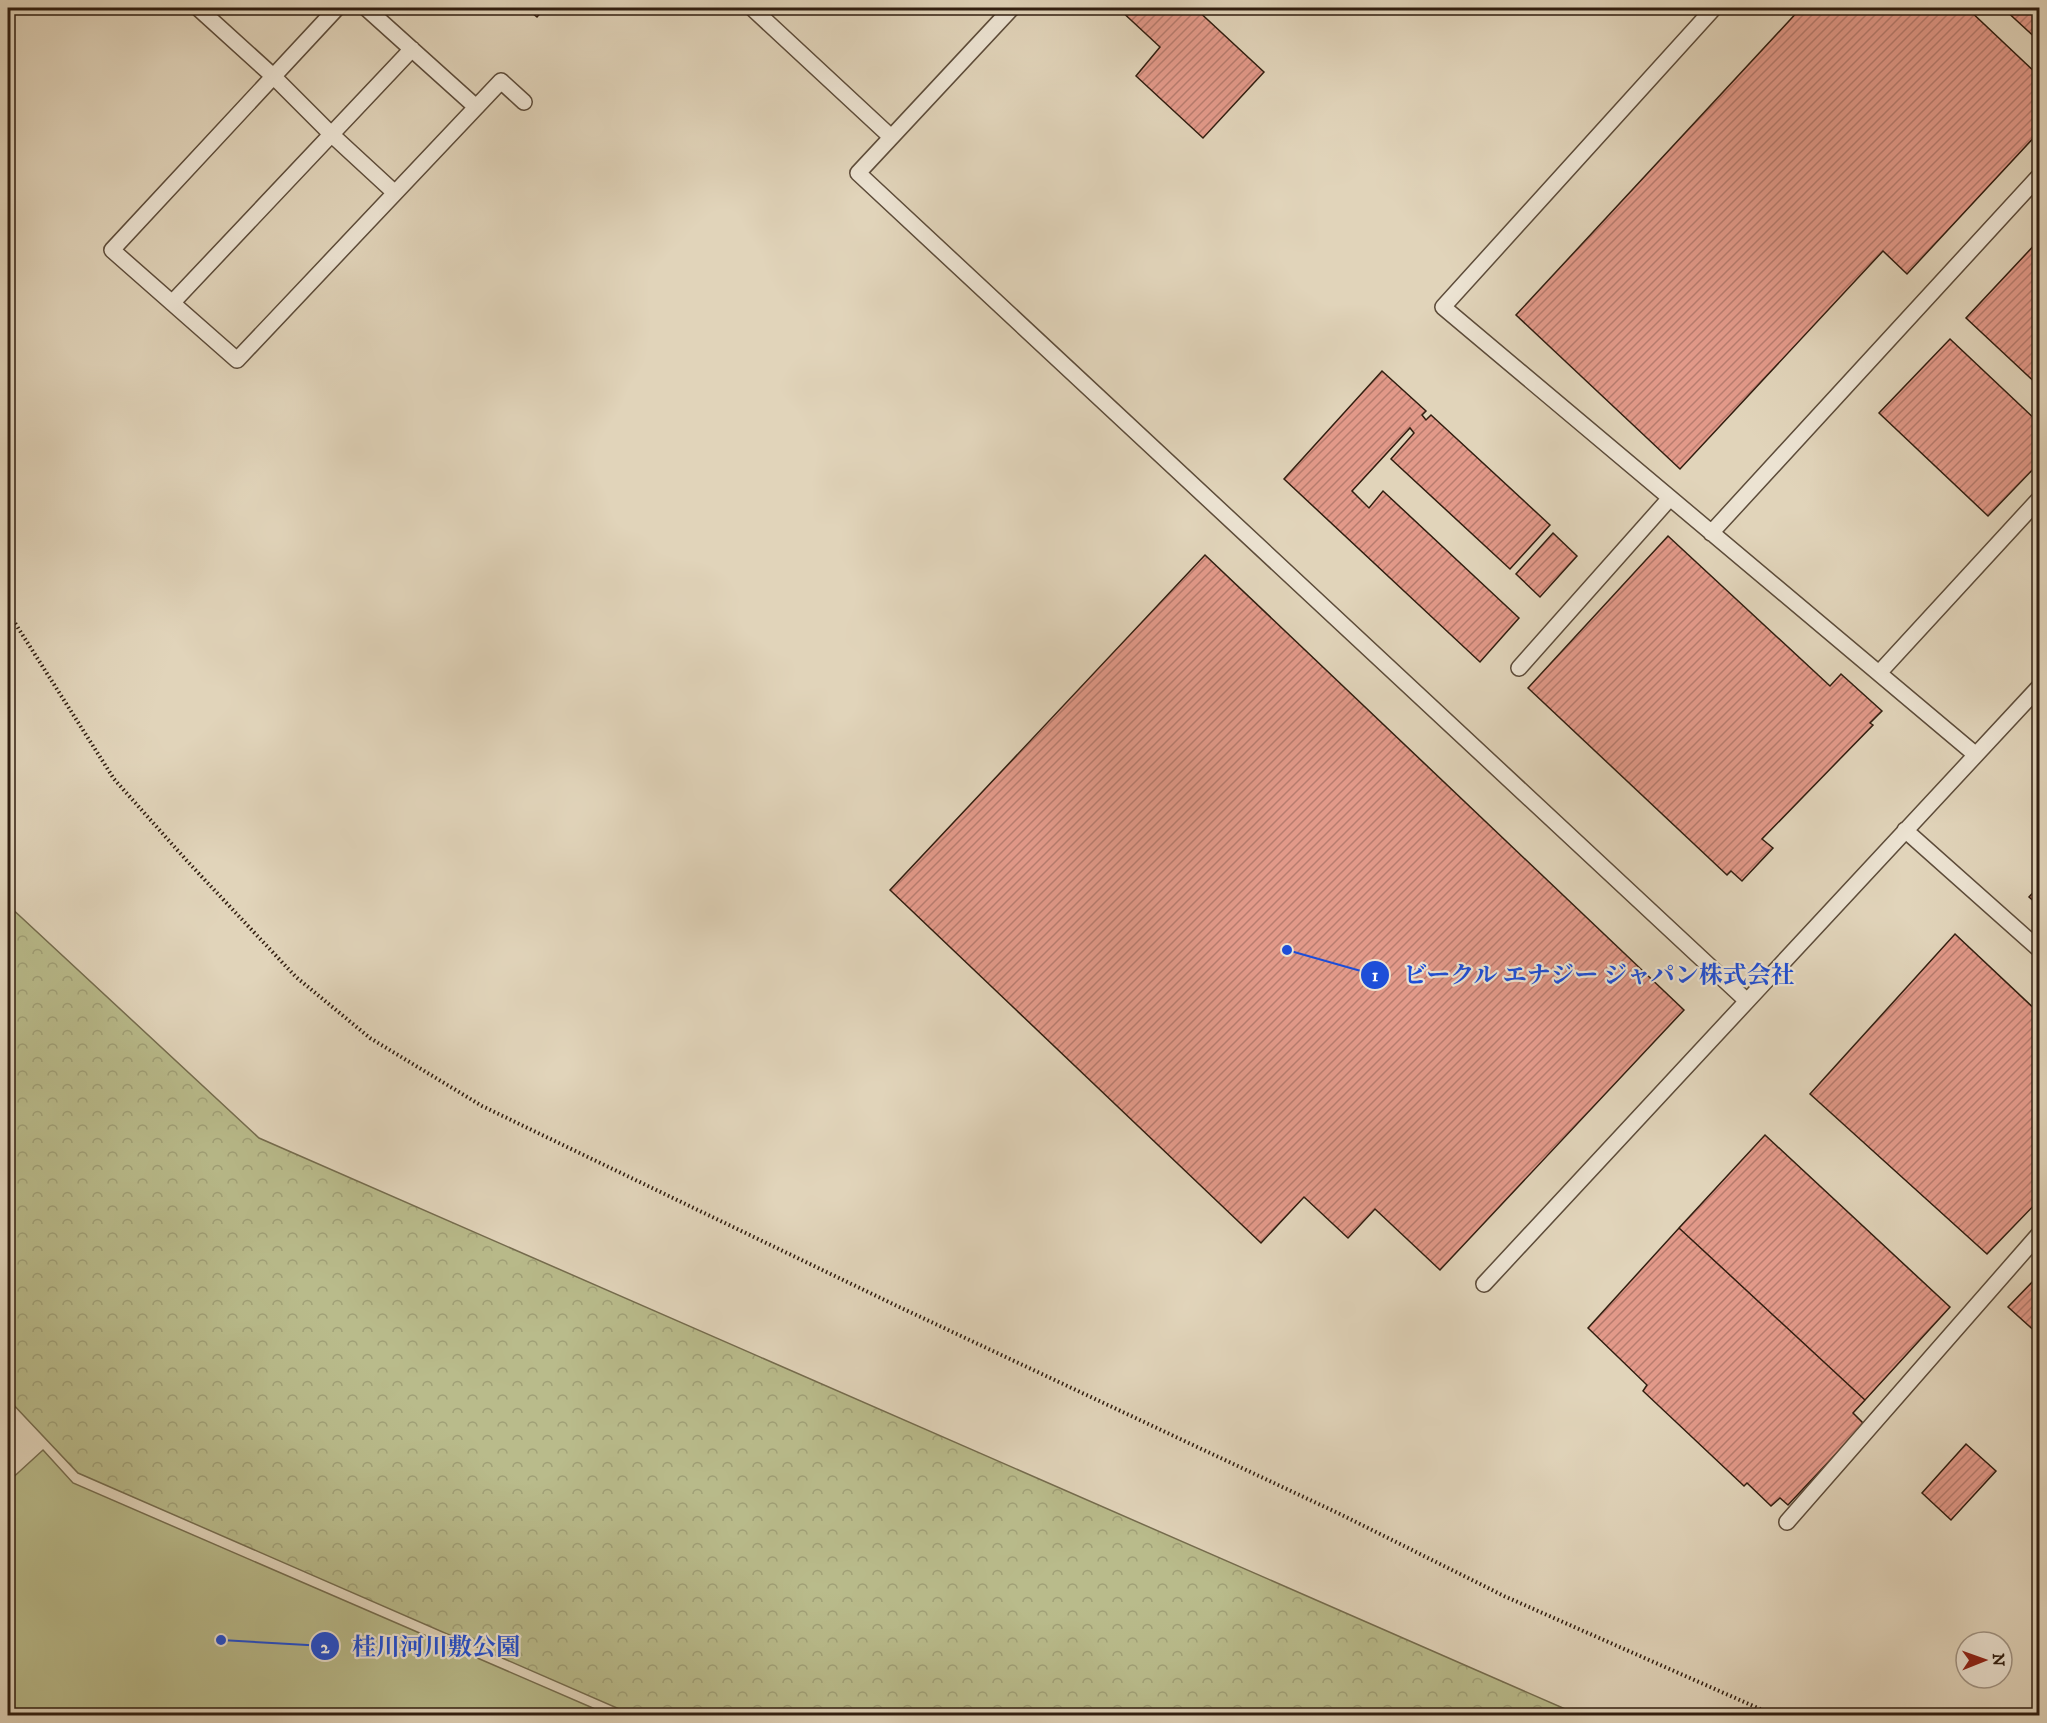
<svg xmlns="http://www.w3.org/2000/svg" width="2047" height="1723" font-family="'IM FELL DW Pica','Noto Serif JP',serif">
	<style>
		.forest { fill: url(#forest-crowns); stroke: #756c4e; stroke-width: 1.5 }
		.park { fill: #b9bb8b; stroke: #756c4e; stroke-width: 1.5 }
		.building { fill: url(#building-hatch); stroke: #311e10; stroke-width: 1.5 }
		.lines { fill: none; stroke-linecap: round; stroke-linejoin: round }
		.service-casing { stroke: #5d4c3a; stroke-width: 18 }
		.path { stroke: #311e10; stroke-width: 4; stroke-dasharray: 1.5 3; stroke-linecap: butt }
		.service { stroke: #ece3d2; stroke-width: 15 }
		.leader { fill: none; stroke: #1d4ed8; stroke-width: 2 }
		.callout-dot { fill: #1d4ed8; stroke: #ece3d2; stroke-width: 2 }
		.mark-label { font-size: 18px; text-anchor: middle; font-weight: bold; fill: #fff }
		.callout-label { font-size: 24px; text-anchor: middle; font-weight: bold; fill: #1d4ed8; stroke: #ece3d2; stroke-width: 4.5; stroke-linejoin: round; paint-order: stroke }
	</style>
	<defs>
		<pattern id="forest-crowns" width="20" height="18" patternUnits="userSpaceOnUse" patternTransform="scale(1.5)"><rect width="20" height="18" fill="#b9bb8b"/><path d="M2 6a3 3 0 1 1 6 0M12 15a3 3 0 1 1 6 0" fill="none" stroke="#a0a077"/></pattern>
		<pattern id="building-hatch" width="6" height="6" patternUnits="userSpaceOnUse" patternTransform="scale(1.5)"><rect width="6" height="6" fill="#e29989"/><path d="M-1 1l2-2M0 6l6-6M5 7l2-2" fill="none" stroke="#b87c6f"/></pattern>
	</defs>
	<rect width="100%" height="100%" fill="#e1d4ba"/>
	<filter id="stains"><feTurbulence type="fractalNoise" baseFrequency=".00333" numOctaves="4"/><feColorMatrix values="0 0 0 0 .2 0 0 0 0 .09 0 0 0 0 .02 0 0 0 .5 -.17"/></filter>
	<radialGradient id="worn" r=".72"><stop offset=".6" stop-color="#630" stop-opacity="0"/><stop offset="1" stop-color="#630" stop-opacity=".3"/></radialGradient>
	<path class="forest" d="M8,905L259,1138L1579,1715H633L78,1473L8,1399Z"/>
	<path class="park" d="M43,1450L73,1483L609,1715H12L8,1710V1482Z"/>
	<path class="building" d="M526,8H545L537,17Z
		M1118,8H1195L1264,72L1203,138L1136,76L1160,47Z
		M1801,8H1967L2040,77V131L1907,274L1883,251L1680,469L1516,315Z
		M2003,8H2040V42Z
		M2040,239V387L1966,318Z
		M1950,339L2040,424V462L1988,516L1879,413Z
		M1382,371L1426,411L1422,415L1426,420L1431,415L1550,525L1510,569L1391,459L1414,433L1410,428L1352,491L1369,508L1383,491L1519,618L1480,662L1284,479Z
		M1553,533L1577,556L1540,597L1516,574Z
		M1668,536L1830,686L1841,674L1882,711L1870,723L1873,725L1762,839L1773,848L1742,881L1731,871L1727,875L1528,688Z
		M1205,555L1684,1010L1440,1270L1375,1209L1348,1238L1304,1197L1261,1243L890,890Z
		M2040,885V907L2029,897Z
		M1955,934L2040,1014V1199L1987,1254L1810,1094Z
		M1765,1135L1950,1307L1865,1400L1679,1228Z
		M1679,1228L1865,1400L1853,1413L1864,1424L1788,1505L1780,1498L1771,1506L1747,1483L1744,1486L1643,1391L1647,1385L1588,1328Z
		M2040,1274V1336L2008,1307Z
		M1966,1444L1996,1471L1951,1520L1922,1493Z"/>
	<g class="lines">
		<defs>
			<path id="service" d="M198,8L273,76L331,134L395,193
				M337,8L112,250L237,360L501,81L524,102
				M366,8L476,107
				M752,8L891,137
				M1012,8L858,173L1747,1001
				M1714,8L1443,307L1976,755
				M172,303L412,49
				M1711,533L2040,175
				M1519,668L1670,498
				M1879,673L2040,498
				M1905,830L2040,950
				M1484,1284L2040,686
				M1787,1522L2040,1233"/>
		</defs>
		<use href="#service" class="service-casing"/>
		<path class="path" d="M8,612L114,779L188,862L296,977L370,1038L482,1106L895,1305L1342,1515L1504,1596L1776,1716"/>
		<use href="#service" class="service"/>
	</g>
	<path class="leader" d="M1287 950L1375 975M221 1640L325 1646"/>
	<g class="callout-dot">
		<circle cx="1287" cy="950" r="6"/>
		<circle cx="221" cy="1640" r="6"/>
		<circle cx="1375" cy="975" r="15"/>
		<circle cx="325" cy="1646" r="15"/>
	</g>
	<g class="mark-label">
		<text x="1375" y="981">1</text>
		<text x="325" y="1653">2</text>
	</g>
	<g class="callout-label">
		<text x="1599" y="983">ビークル エナジー ジャパン株式会社</text>
		<text x="436" y="1655">桂川河川敷公園</text>
	</g>
	<rect width="2047" height="1723" fill="none" stroke="#e1d4ba" stroke-width="30"/>
	<rect x="9" y="9" width="2029" height="1705" fill="none" stroke="#311e10" stroke-width="3"/>
	<rect x="15" y="15" width="2017" height="1693" fill="none" stroke="#311e10" stroke-width="1.5"/>
	<g transform="translate(1984 1660) rotate(89)"><circle r="28" fill="#ece3d2" stroke="#a19484" stroke-width="1.5"/>
	<path d="M0-4.5L10 22L0 15L-10 22Z" fill="#8f2418"/>
	<text y="-9" font-size="16" font-weight="bold" text-anchor="middle" fill="#311e10">N</text>
	</g>
	<rect width="100%" height="100%" filter="url(#stains)"/>
	<rect width="100%" height="100%" fill="url(#worn)"/>
</svg>
